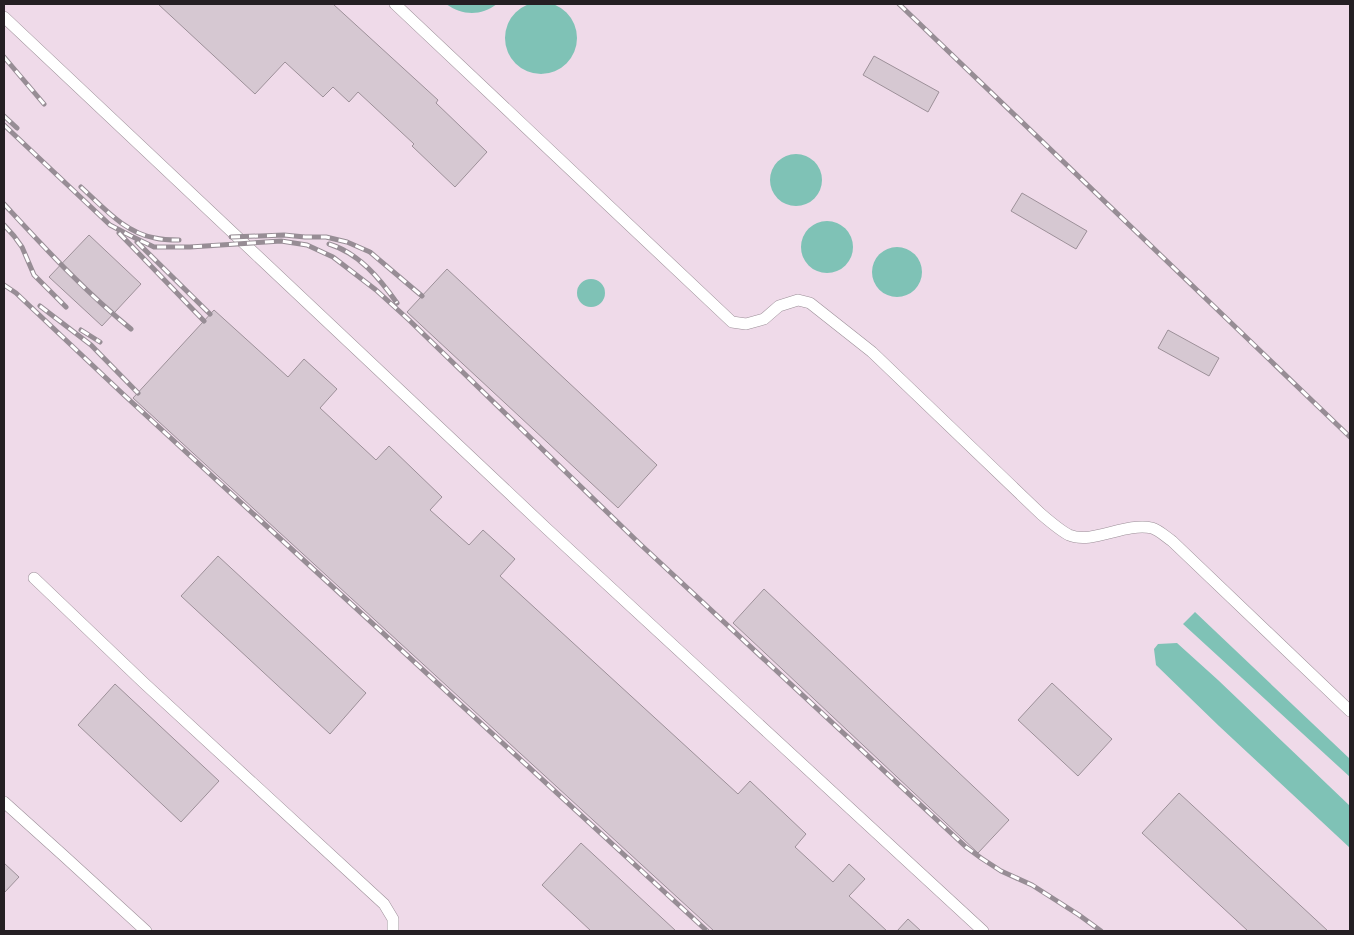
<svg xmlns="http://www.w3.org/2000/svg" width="1354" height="935" font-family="'Libre Baskerville',serif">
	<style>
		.built { fill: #efdae9 }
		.water { fill: #7fc2b6 }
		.building { fill: #d6c8d2; stroke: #9d9099 }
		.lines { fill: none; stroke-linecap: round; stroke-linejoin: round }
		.minor-casing { stroke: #9c8f98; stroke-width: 12 }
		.minor { stroke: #fff; stroke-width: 11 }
		.rail-casing { stroke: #978d95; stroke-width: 5 }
		.rail { stroke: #fff; stroke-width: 3; stroke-dasharray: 9; stroke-linecap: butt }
	</style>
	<rect width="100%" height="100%" fill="#f7e9f3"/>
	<path class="built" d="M4,4H1350V931H4Z"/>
	<path class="water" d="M505 38a36 36 0 1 1 72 0a36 36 0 1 1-72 0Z
		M446,4H497C481,16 463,16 446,4Z
		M770 180a26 26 0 1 1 52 0a26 26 0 1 1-52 0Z
		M801 247a26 26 0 1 1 52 0a26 26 0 1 1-52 0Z
		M872 272a25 25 0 1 1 50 0a25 25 0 1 1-50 0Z
		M577 293a14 14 0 1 1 28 0a14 14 0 1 1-28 0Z
		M1195,612L1350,759V777L1183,624Z
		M1177,643L1218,680L1350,806V848L1219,726L1156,665L1154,649L1158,644Z"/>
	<path class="building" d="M158,4H333L438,100L436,103L487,152L455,187L412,146L414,144L358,92L349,102L333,87L323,97L285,62L255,94Z
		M874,56L939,92L928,112L863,75Z
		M1022,193L1087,231L1076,249L1011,211Z
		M89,235L141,284L102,326L49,277Z
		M447,269L657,465L618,508L407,312Z
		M214,310L288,377L304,359L337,389L320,408L376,460L389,446L442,497L430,510L469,545L483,530L515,559L500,576L738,794L750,781L806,834L795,847L833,882L849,864L865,879L849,896L887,931H714L133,398Z
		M1168,330L1219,358L1209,376L1158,348Z
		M218,556L366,693L330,734L181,596Z
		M764,589L1009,820L978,853L733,623Z
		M1052,683L1112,739L1078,776L1018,720Z
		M115,684L219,781L181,822L78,725Z
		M1179,793L1328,931H1248L1142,833Z
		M581,843L676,931H591L542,885Z
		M4,863L19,877L4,893Z
		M908,919L921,931H897Z"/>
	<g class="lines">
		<defs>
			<path id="minor" d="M395,4L732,322L746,324L764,319L779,306L798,300L810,303L872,352L1041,514C1048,520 1061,531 1069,535C1092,545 1125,522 1152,528C1159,530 1166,537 1172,541L1350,711
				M4,17L546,528L983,931
				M34,578L144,683L384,904L393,919V931
				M4,802L64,856L146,931"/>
		</defs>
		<use href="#minor" class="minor-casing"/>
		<use href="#minor" class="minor"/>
		<defs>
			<path id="rail" d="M899,4L1350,437
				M4,57L44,104
				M4,116L17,128
				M4,125L110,225L131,236L154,247H190L281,241L307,245L333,257L376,290L409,320L640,544L966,847L981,858L1001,871L1032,885L1079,915L1101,931
				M81,187C103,207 125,233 155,238C163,240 171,240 179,240
				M4,204C44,247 85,292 131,329
				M4,225L14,236L22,247L34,275L66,307
				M119,233L204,321
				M231,237L284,235L305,237H326L347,242L370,252L422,296
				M137,242L210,314
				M329,244C359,253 380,279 397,303
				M4,285L16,293L124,395L707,931
				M40,306L91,345L138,393
				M81,330L100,342"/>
		</defs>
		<use href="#rail" class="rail-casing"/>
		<use href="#rail" class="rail"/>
	</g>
	<rect width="1354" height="935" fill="none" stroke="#241f23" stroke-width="10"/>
</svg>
